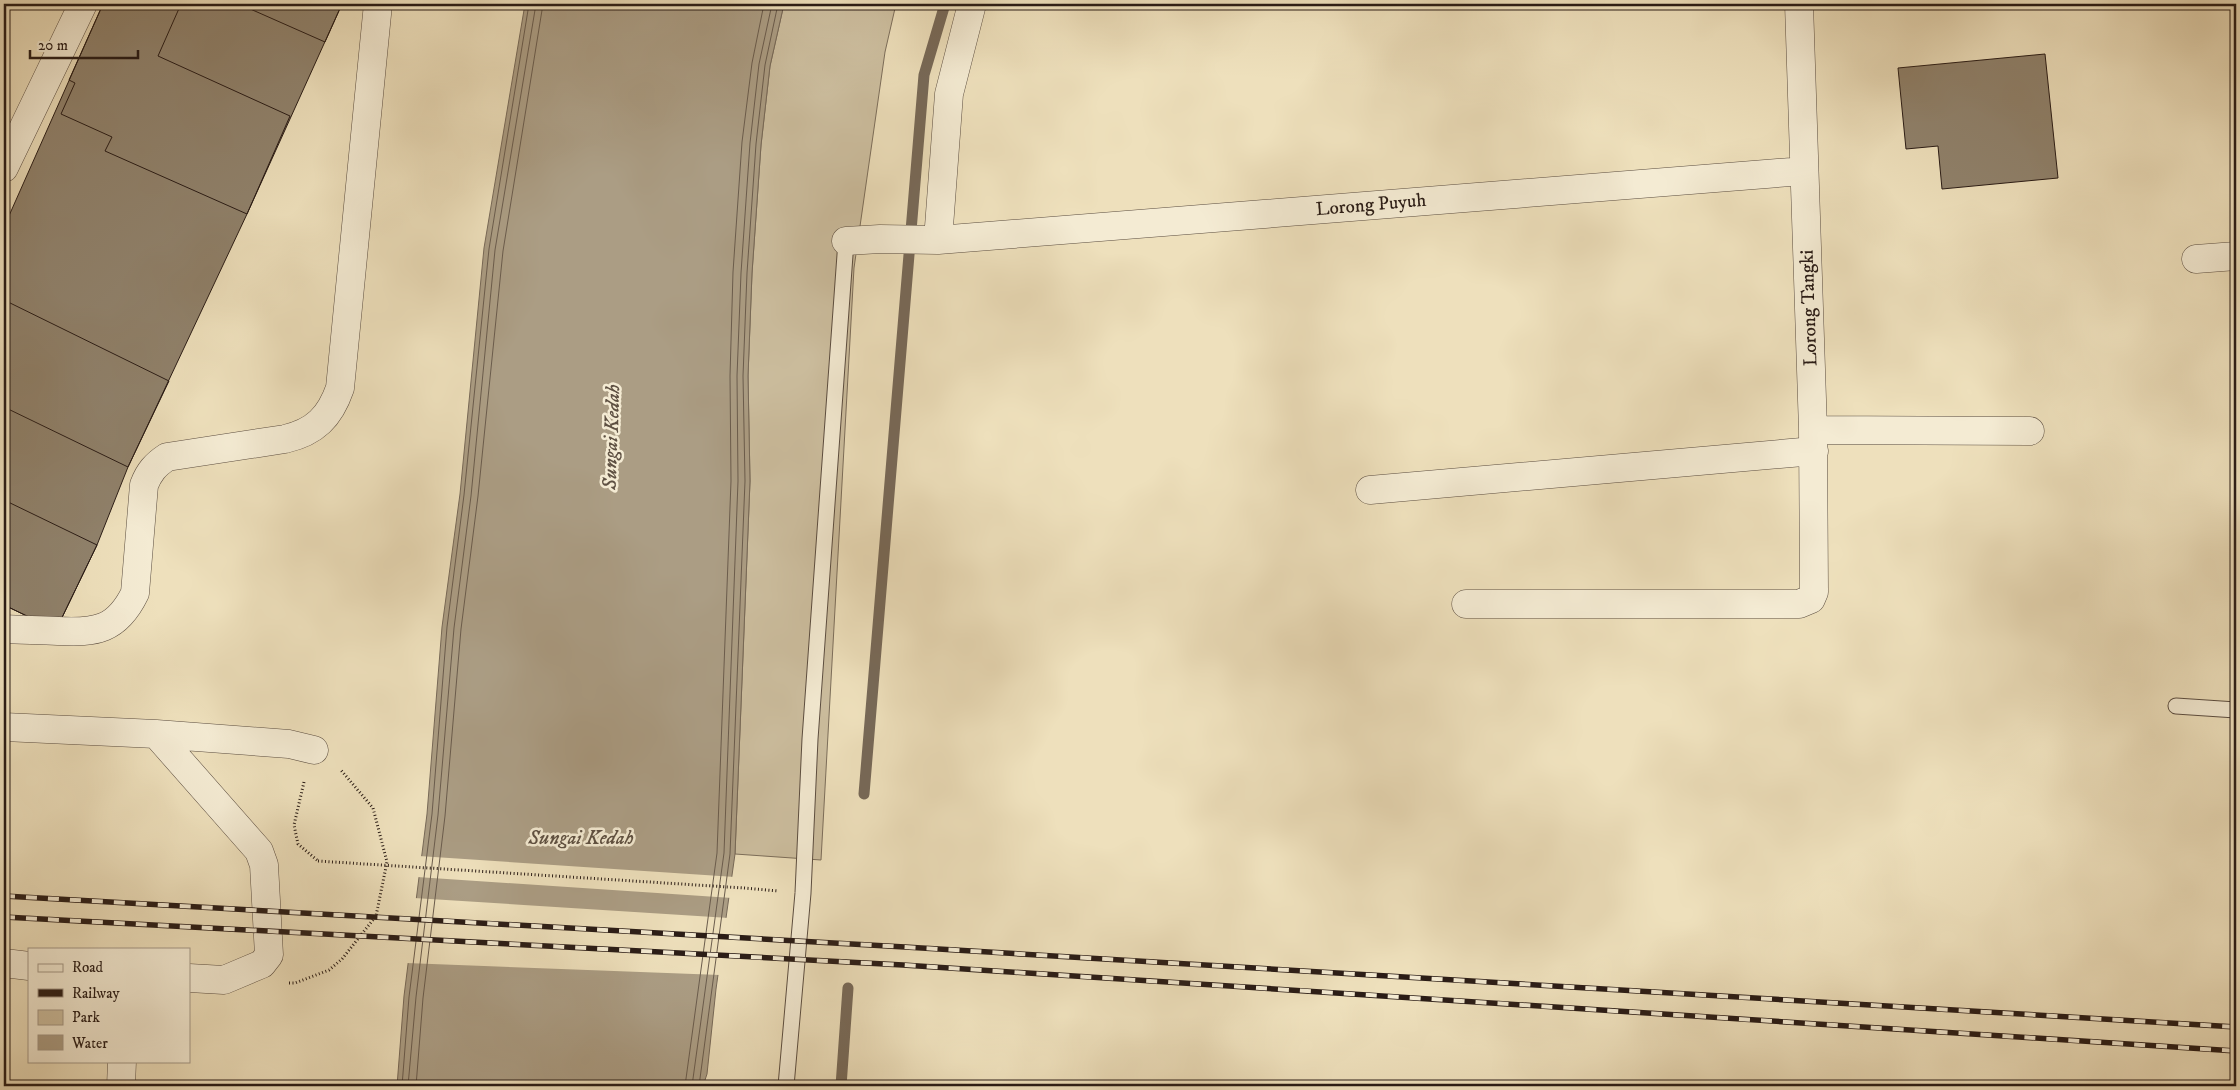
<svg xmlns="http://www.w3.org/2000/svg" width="2240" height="1090" font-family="'IM FELL DW Pica',serif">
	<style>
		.green { fill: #cdbfa0; stroke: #7c6e5b }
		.water { fill: #ab9d84; stroke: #776958 }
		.pier { fill: #eee0bc }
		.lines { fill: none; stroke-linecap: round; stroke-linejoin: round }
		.shore { stroke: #6a5c4d; stroke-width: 1 }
		.stream { stroke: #776958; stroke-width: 11 }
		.building { fill: #90826c; stroke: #2a1c16 }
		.lane-casing { stroke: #5b4d40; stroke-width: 17 }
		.street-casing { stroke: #5b4d40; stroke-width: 29 }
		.path { stroke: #2a1c16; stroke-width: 3; stroke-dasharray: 1 2.5; stroke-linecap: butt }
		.lane { stroke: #f4ebd3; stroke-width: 15 }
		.street { stroke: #f4ebd3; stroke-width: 28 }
		.rail-casing { stroke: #2a1c16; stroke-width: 5.5 }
		.rail { stroke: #f4ebd3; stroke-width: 4; stroke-dasharray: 11; stroke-linecap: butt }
		.path-bridge { stroke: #2a1c16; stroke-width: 3; stroke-dasharray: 1 2.5; stroke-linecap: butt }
		.labels { text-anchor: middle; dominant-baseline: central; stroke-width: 5; stroke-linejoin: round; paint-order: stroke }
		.street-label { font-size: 19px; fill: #2a1c16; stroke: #f4ebd3 }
		.water-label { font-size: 20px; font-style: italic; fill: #5e5042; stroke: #f4ebd3 }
	</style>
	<rect width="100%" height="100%" fill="#eee0bc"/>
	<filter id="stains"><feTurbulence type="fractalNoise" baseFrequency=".004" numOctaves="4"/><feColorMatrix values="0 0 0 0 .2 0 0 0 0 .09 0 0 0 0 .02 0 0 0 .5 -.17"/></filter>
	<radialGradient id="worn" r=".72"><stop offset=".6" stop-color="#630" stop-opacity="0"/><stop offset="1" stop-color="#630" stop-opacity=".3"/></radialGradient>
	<path class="green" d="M784,4H896L885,52L854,268L821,860L735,854L750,481L748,376L752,273L761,145L770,66Z"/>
	<path class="water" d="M525,4H784L770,66L761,145L752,273L748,376L750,481L735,854L716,989L707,1074L703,1086H397L404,996L427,814L442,627L460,494L484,248Z"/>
	<path class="pier" d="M419,856L735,877L732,898L417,877Z
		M414,898L729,918L720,975L406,963Z"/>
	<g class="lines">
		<path class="shore" d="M402,1086L409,997L432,814L447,627L464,495L489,249L529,4
			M408,1086L416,997L438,815L454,628L471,496L495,250L536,4
			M416,1086L423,998L445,816L461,629L478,496L503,251L543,4
			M685,1086L717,853L731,481L730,376L733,272L742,142L752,63L764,4
			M692,1086L724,853L738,481L737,376L741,273L750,143L759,64L772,4
			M699,1086L730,854L745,481L743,376L747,273L756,144L765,65L778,4"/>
		<path class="stream" d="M864,794L924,75L945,4
			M841,1086L848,988"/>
	</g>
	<path class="building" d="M103,4H181L158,56L290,116L247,214L105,151L112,137L61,114L75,83L69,80Z
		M103,4H342L247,214L128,467L97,545L56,630L4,605V227Z
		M239,4H342L325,42Z
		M2045,54L2058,178L1942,189L1938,146L1906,149L1898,68Z
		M4,300L169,381L128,467L4,407Z
		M4,500L97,545L56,630L4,605Z"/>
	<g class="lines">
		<defs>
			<path id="lane" d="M2176,706L2236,710
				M786,1086L803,893L810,739L846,241"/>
			<path id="street" d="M4,168L83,4
				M938,240L949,94L972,4
				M846,241L880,239L938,240L1804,171
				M2196,259L2236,256
				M1813,430L2030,431
				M1370,490L1814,451
				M1466,604H1799L1811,599L1814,592L1813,430L1799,4
				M4,629C22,630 40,630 58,631C96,633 117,630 135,593L144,485C149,472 155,465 167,457L285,439C315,432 330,417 340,388L378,4
				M4,727L156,734L289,744L314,750
				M156,734L259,851L264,865L269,955L262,964L224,980L189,978
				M4,963L29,966
				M121,1086L122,1061"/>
		</defs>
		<use href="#lane" class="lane-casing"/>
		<use href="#street" class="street-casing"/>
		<path class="path" d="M304,782L294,825L298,844L318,861
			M744,888L778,891
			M289,983H295L329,970L342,959L376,916L387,862L373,808L340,769"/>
		<use href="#lane" class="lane"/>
		<use href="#street" class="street"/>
		<defs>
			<path id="rail" d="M4,896L905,947L2236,1027
				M4,917L903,965L2236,1051"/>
		</defs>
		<use href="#rail" class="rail-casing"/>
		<use href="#rail" class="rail"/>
		<path class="path-bridge" d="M318,861L744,888"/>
	</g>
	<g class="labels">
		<g class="street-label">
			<text transform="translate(1371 205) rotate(-5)">Lorong Puyuh</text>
			<text transform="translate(1809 308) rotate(-92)">Lorong Tangki</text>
		</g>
		<g class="water-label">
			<text transform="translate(612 437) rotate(-88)">Sungai Kedah</text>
			<text x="581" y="838">Sungai Kedah</text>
		</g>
	</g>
	<rect width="2240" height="1090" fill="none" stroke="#eee0bc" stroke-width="20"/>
	<rect x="5" y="5" width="2230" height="1080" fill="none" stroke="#2a1c16" stroke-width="2.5"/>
	<rect x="10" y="10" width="2220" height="1070" fill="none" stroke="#2a1c16"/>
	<rect x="28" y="948" width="162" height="115" fill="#f4ebd3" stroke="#a39887"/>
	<rect x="38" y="964" width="25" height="8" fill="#f4ebd3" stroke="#a39887"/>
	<text x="72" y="972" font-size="15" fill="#2a1c16">Road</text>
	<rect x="38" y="989" width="25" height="8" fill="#2a1c16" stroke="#a39887"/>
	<text x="72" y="998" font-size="15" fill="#2a1c16">Railway</text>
	<rect x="38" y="1010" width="25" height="15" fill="#cdbfa0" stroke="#a39887"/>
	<text x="72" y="1022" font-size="15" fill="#2a1c16">Park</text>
	<rect x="38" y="1035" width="25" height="15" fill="#ab9d84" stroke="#a39887"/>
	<text x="72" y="1048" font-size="15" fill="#2a1c16">Water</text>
	<path d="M30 50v8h108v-8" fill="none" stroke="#2a1c16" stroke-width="2.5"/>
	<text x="38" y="50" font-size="15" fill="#2a1c16" stroke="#f4ebd3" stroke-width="4" paint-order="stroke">20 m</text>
	<rect width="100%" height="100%" filter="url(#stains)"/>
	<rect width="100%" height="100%" fill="url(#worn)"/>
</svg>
